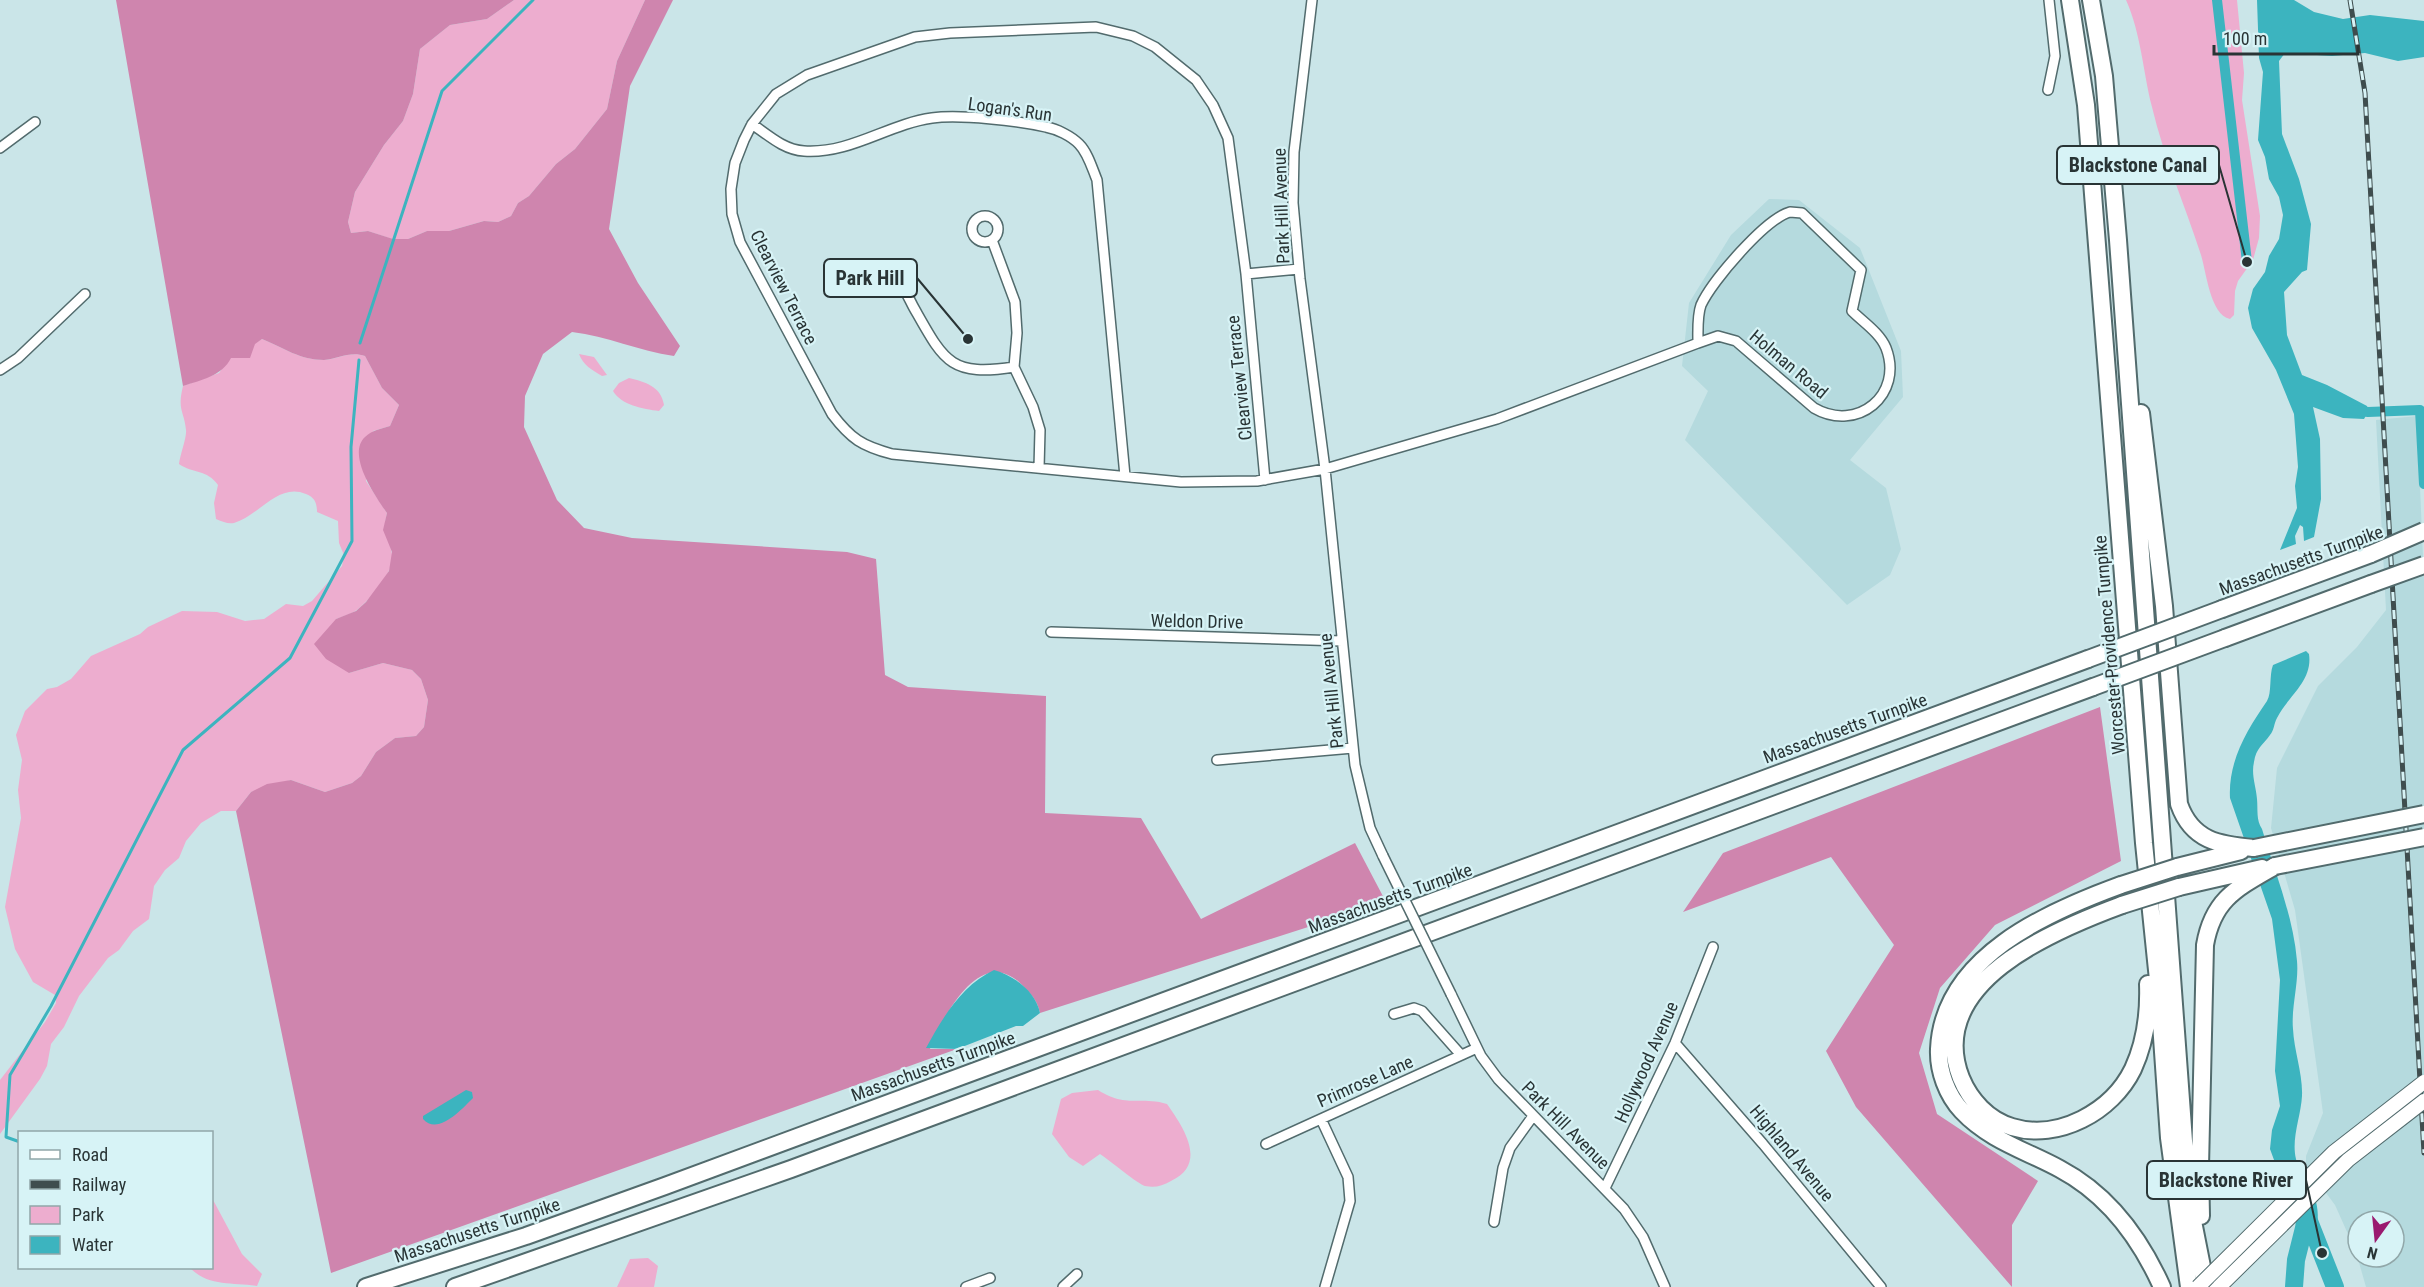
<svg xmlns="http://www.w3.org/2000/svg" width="2424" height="1287" font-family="'Roboto Condensed',sans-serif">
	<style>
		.built { fill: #b5dade; fill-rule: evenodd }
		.green { fill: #edadcf }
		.forest { fill: #cf85ae }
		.water { fill: #3cb4bf }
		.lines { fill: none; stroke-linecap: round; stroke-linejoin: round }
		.stream { stroke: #3cb4bf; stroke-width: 3 }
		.canal { stroke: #3cb4bf; stroke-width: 10 }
		.river { stroke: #3cb4bf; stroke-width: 18 }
		.minor-casing { stroke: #526b6d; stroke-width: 12 }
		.motorway-casing { stroke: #526b6d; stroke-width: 20 }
		.minor { stroke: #fff; stroke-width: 9 }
		.motorway { stroke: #fff; stroke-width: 16 }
		.rail-casing { stroke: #3f4d4e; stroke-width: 5 }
		.rail { stroke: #d7f3f6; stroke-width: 3; stroke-dasharray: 9; stroke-linecap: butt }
		.minor-bridge-casing { stroke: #526b6d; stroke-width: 12; stroke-linecap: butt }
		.primary-bridge-casing { stroke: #526b6d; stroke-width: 16; stroke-linecap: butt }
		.motorway-bridge-casing { stroke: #526b6d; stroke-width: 20; stroke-linecap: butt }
		.minor-bridge { stroke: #fff; stroke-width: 9 }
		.primary-bridge { stroke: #fff; stroke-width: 14 }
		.motorway-bridge { stroke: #fff; stroke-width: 16 }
		.labels { text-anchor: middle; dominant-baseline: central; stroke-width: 4.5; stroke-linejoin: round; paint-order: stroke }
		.street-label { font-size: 18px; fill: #293435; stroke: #d7f3f6 }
		.leader { fill: none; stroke: #293435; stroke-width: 2 }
		.callout-dot { fill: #293435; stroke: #d7f3f6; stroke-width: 2 }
		.callout { fill: #d7f3f6; stroke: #293435; stroke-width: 2 }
		.callout-label { font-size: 20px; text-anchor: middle; font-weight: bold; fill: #293435 }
	</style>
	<rect width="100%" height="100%" fill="#cae5e8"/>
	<path class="built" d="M1769,199L1799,200L1860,248L1901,351L1903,397L1850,460L1886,488L1901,549L1890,575L1847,605L1685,440L1708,391L1682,366L1689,303L1731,235Z
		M2417,416L2424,581V1287H2366L2356,1252L2335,1205L2306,1166V1156L2323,1113L2295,910L2271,828L2277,768L2318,686L2357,647L2386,610L2376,420ZM2358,1221H2394V1257H2358Z"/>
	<path class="green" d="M514,0H645L617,61L607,109L575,149L556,164L529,196L518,203L511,216L498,222L484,221L449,231H427L408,239H392L368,231L351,233L348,222L355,192L384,145L403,121L413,94L420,49L450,25L487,19Z
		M2126,0H2237L2244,73L2242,100L2260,216L2259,238L2253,260L2238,281L2235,291L2234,315L2230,319C2210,315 2206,270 2201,255C2185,205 2164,158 2152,107C2143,72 2141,33 2126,0Z
		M262,339C284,348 300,360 324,360C339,359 350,351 365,356L382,388L399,405L390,426L373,431L366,481L387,513C381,539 389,533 392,554C395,572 371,598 358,609C352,614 344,616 336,619L349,673L383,663L412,670L421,679L428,700L424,727L416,736L395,738L376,752L361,776L352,783L325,792L291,780L251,792L236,811H221L201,823L186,841L179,858L165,870L154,886L149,919L133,931L119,950L108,958L79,996L64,1027L51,1044L47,1066L40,1079L0,1134V1080L45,1022L56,1003L55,995L33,982L15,949L5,907L21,818L18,790L22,760L16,735L25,711L47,689L57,687L71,679L91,656L140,634L148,627L182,611L217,612L245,621L264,619L286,604L303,606L312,601L342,566L344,555L339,543L338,521L317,512C317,504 315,497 306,494C278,482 259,516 234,523C228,524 223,522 216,519L214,503L218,485C207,469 193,474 179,464C180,455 187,437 186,430C184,410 177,411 183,386L219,373L230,358Z
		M579,354L594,357L607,375L602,376C592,370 583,365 579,354Z
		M629,378C645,382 661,386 664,405L659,411C643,409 621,405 613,391L619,383Z
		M1098,1090C1126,1108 1140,1096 1167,1104C1184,1128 1208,1164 1171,1181C1162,1186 1155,1188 1145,1186C1139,1185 1108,1159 1100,1154L1083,1166L1069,1157L1052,1134L1061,1099L1072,1093Z
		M212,1198L242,1254L262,1274L257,1286C232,1282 209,1287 190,1268H212Z
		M648,1258L658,1266L654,1287H617L630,1259Z"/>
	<path class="forest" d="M116,0H514L487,19L450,25L420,49L413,94L403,121L384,145L355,192L348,222L351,233L368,231L393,239H408L427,231H449L484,221L498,222L511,216L518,203L529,196L556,164L575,149L607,109L617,61L645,0H673L630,86L609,229L638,283L680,346L674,356C639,351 607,336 572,332L543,354L525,396L524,427L557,500L584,528L632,538L847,552L876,559L885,675L908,687L1046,696L1045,813L1141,818L1201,919L1355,843L1386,902L1040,1013C1037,999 1030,993 1020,983C979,945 943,1017 930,1049H957L331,1273L236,811L251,792L267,784L291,780L325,792L352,783L361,776L376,752L395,738L416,736L424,727L428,700L421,679L412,670L383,663L349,673L326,659L314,644L336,619L356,611L366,602L389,571L392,552L383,530L387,513C376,497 346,455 365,437C372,430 381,429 390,426L399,405L382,388L365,356C350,351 338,359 324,360C300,360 284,348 262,339L255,344L250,358H231C222,376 201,380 183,386Z
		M2100,707L2121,861L1995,925L1940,988L1919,1053L1937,1114L2038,1181L2012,1225V1287L1856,1107L1826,1051L1894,945L1831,857L1683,912L1723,853Z"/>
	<path class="water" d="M2257,0H2294L2314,12L2343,19L2370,15L2424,21V57L2398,61L2365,53L2332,56L2285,53L2279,61L2282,134L2299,179L2311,224L2307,270L2302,272L2284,292L2287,335L2302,375L2327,385L2367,406L2368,412L2364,419L2343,418L2313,407L2320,439L2321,499L2314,537L2304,541L2303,527L2300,525L2295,536L2296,544L2280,550L2297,508L2295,486L2298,467L2294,414L2276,370L2252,328L2248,308L2253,289L2265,272L2269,256L2279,239L2283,215L2279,197L2269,179L2265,157L2258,140L2263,72L2259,58Z
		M2306,651L2309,654C2313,681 2288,696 2277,718C2274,723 2274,731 2270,735C2263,745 2256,748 2254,762C2251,775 2256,786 2257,799C2258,810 2256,820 2262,829C2275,873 2293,915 2297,961C2299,983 2291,1008 2293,1029C2294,1051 2303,1074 2302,1096C2301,1116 2291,1139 2296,1159C2297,1166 2303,1173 2307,1179C2319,1202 2324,1225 2306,1246H2298L2295,1217L2270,1149L2272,1130L2280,1106L2275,1071L2280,980L2272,919L2230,798C2228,761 2247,730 2267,701C2272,693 2269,675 2273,665Z
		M994,970C1015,976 1036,992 1040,1013L1023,1026H1016L957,1049L926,1048C943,1017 962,985 994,970Z
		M466,1090L472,1092L473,1098C462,1109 438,1136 423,1119V1116Z"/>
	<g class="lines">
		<path class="stream" d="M360,343L442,91L533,0
			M20,1142L6,1137L10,1075L51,1006L183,750L290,658L352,541L351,447L359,360"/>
		<path class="canal" d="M2217,0L2247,262
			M2354,410L2368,412L2420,410L2424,484"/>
		<path class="river" d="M2307,1216L2335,1287
			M2294,1287L2296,1260L2305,1224"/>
		<defs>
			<path id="minor" d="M1312,0L1294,152L1293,203L1300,279L1325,469L1355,765L1370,828L1383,856
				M2048,90L2055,56L2049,0
				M752,124C768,135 784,150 804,151C851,154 888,124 932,118C960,114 1019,121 1046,127C1057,129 1071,136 1079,144C1088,153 1092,168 1097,180L1125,476
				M0,148L35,122
				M1790,212L1802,213L1861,270L1852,311C1863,322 1880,333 1886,348C1904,395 1857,433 1814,408L1736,341L1718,336L1698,343C1698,331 1697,316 1701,305C1712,281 1765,219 1790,212Z
				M972 229a13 13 0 1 1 26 0a13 13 0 1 1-26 0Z
				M992,240L1015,302L1017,333L1014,367L1033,407L1040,430L1039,468
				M874 277a12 12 0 1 1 24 0a12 12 0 1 1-24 0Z
				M1246,274L1228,138L1213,105L1196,80L1155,47L1133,36L1096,27L950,33L915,37L807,75L776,94L752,124L744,140L735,163L731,189L732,214L740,242L832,414C851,439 862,446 892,454L1181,482L1257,481L1325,469L1497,419L1698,343
				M897,280C905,288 909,299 914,308C944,361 950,377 1014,367
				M0,370L18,358L85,294
				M1265,480L1246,274L1299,269
				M1051,632L1342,641
				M1217,760L1353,748
				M1451,994L1481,1056L1498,1079L1624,1209L1643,1237L1665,1287
				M1394,1014L1414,1008L1422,1011L1461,1055
				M1675,1043L1763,1144L1881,1287
				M1321,1119L1348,1177L1350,1201L1325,1287
				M1266,1144L1477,1048
				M1605,1188L1675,1043L1713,947
				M1494,1222L1503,1168L1510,1148L1533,1116
				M966,1287L990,1278
				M1063,1287L1077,1274"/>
			<path id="motorway" d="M2070,0L2086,105L2144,843L2158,980L2169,1138L2189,1287
				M2091,0L2104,76L2118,240L2184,1141L2190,1206L2206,1287
				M2141,413L2164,606L2179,804C2192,841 2219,845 2254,848
				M2222,609L2371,554
				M2225,638L2371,584
				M2177,867L2241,851
				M2121,885C2047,912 1943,957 1939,1049C1938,1071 1947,1095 1962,1111C1989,1140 2027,1151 2060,1169C2109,1195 2140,1238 2162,1287
				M2179,887L2262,868
				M2122,905C2054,930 1924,983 1961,1078C1970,1100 1988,1120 2012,1127C2058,1141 2112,1112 2133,1069C2145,1043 2149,1012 2148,984
				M2201,1216L2200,1167L2205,945C2213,899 2237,888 2275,866
				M366,1287L526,1236L665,1186L2088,659
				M455,1287L791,1169L2093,687"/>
		</defs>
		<use href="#minor" class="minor-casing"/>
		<use href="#motorway" class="motorway-casing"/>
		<use href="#minor" class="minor"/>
		<use href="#motorway" class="motorway"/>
		<defs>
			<path id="rail" d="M2350,0L2365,93L2424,1153"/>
		</defs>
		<use href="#rail" class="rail-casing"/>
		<use href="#rail" class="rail"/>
		<defs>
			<path id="minor-bridge" d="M1383,856L1451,994"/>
			<path id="primary-bridge" d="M2198,1287L2334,1152L2424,1082
				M2219,1287L2348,1160L2424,1101"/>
			<path id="motorway-bridge" d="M2371,554L2424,531
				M2371,584L2424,565
				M2088,659L2222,609
				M2093,687L2225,638
				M2254,848L2424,814
				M2275,866L2424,837
				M2121,885L2177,867
				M2122,905L2179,887"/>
		</defs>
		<use href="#minor-bridge" class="minor-bridge-casing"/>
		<use href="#primary-bridge" class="primary-bridge-casing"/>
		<use href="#motorway-bridge" class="motorway-bridge-casing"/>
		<use href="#minor-bridge" class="minor-bridge"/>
		<use href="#primary-bridge" class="primary-bridge"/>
		<use href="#motorway-bridge" class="motorway-bridge"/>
	</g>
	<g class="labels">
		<g class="street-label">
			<text transform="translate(1010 109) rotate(8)">Logan's Run</text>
			<text transform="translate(1281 206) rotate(-92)">Park Hill Avenue</text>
			<text transform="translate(784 287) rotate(63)">Clearview Terrace</text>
			<text transform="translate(1789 364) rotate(40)">Holman Road</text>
			<text transform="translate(1239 378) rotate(-96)">Clearview Terrace</text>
			<text transform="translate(2301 560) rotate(-20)">Massachusetts Turnpike</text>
			<text transform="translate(1197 621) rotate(1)">Weldon Drive</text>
			<text transform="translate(2109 645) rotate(-95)">Worcester-Providence Turnpike</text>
			<text transform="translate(1331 691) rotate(-96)">Park Hill Avenue</text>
			<text transform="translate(1845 728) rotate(-20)">Massachusetts Turnpike</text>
			<text transform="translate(1390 898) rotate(-20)">Massachusetts Turnpike</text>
			<text transform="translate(1646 1062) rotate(-66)">Hollywood Avenue</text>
			<text transform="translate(933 1066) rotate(-20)">Massachusetts Turnpike</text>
			<text transform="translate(1365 1081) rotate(-24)">Primrose Lane</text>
			<text transform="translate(1566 1125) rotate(45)">Park Hill Avenue</text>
			<text transform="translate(1792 1153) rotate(50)">Highland Avenue</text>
			<text transform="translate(477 1230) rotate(-18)">Massachusetts Turnpike</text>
		</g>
	</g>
	<path class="leader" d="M2247 262L2219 165M968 339L917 278M2322 1253L2306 1180"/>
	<g class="callout-dot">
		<circle cx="2247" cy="262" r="6"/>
		<circle cx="968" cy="339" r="6"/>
		<circle cx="2322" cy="1253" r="6"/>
	</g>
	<g class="callout">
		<rect x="2057" y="146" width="162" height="38" rx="6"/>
		<rect x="824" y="259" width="93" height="38" rx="6"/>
		<rect x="2147" y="1161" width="159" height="38" rx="6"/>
	</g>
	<g class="callout-label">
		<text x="2138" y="172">Blackstone Canal</text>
		<text x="870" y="285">Park Hill</text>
		<text x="2226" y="1187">Blackstone River</text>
	</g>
	<rect x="18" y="1131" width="195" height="138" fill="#d7f3f6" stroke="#91a7a9" stroke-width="1.5"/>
	<rect x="30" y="1150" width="30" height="9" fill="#ffffff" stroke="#91a7a9" stroke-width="1.5"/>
	<text x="72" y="1161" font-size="18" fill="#293435">Road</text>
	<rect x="30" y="1180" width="30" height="9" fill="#3f4d4e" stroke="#91a7a9" stroke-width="1.5"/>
	<text x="72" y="1191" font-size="18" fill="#293435">Railway</text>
	<rect x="30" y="1206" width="30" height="18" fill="#edadcf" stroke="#91a7a9" stroke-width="1.5"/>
	<text x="72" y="1221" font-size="18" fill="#293435">Park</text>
	<rect x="30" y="1236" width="30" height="18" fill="#3cb4bf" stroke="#91a7a9" stroke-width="1.5"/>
	<text x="72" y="1251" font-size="18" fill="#293435">Water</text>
	<g transform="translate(2376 1239) rotate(195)"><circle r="28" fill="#d7f3f6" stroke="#91a7a9" stroke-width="1.5"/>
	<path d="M0-4.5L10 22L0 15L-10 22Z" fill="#9a196f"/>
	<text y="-9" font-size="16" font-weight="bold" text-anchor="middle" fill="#293435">N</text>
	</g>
	<path d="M2214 45v9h144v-9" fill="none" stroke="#293435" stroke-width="3"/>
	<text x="2223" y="45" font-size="18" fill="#293435" stroke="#d7f3f6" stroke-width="4.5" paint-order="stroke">100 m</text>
</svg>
